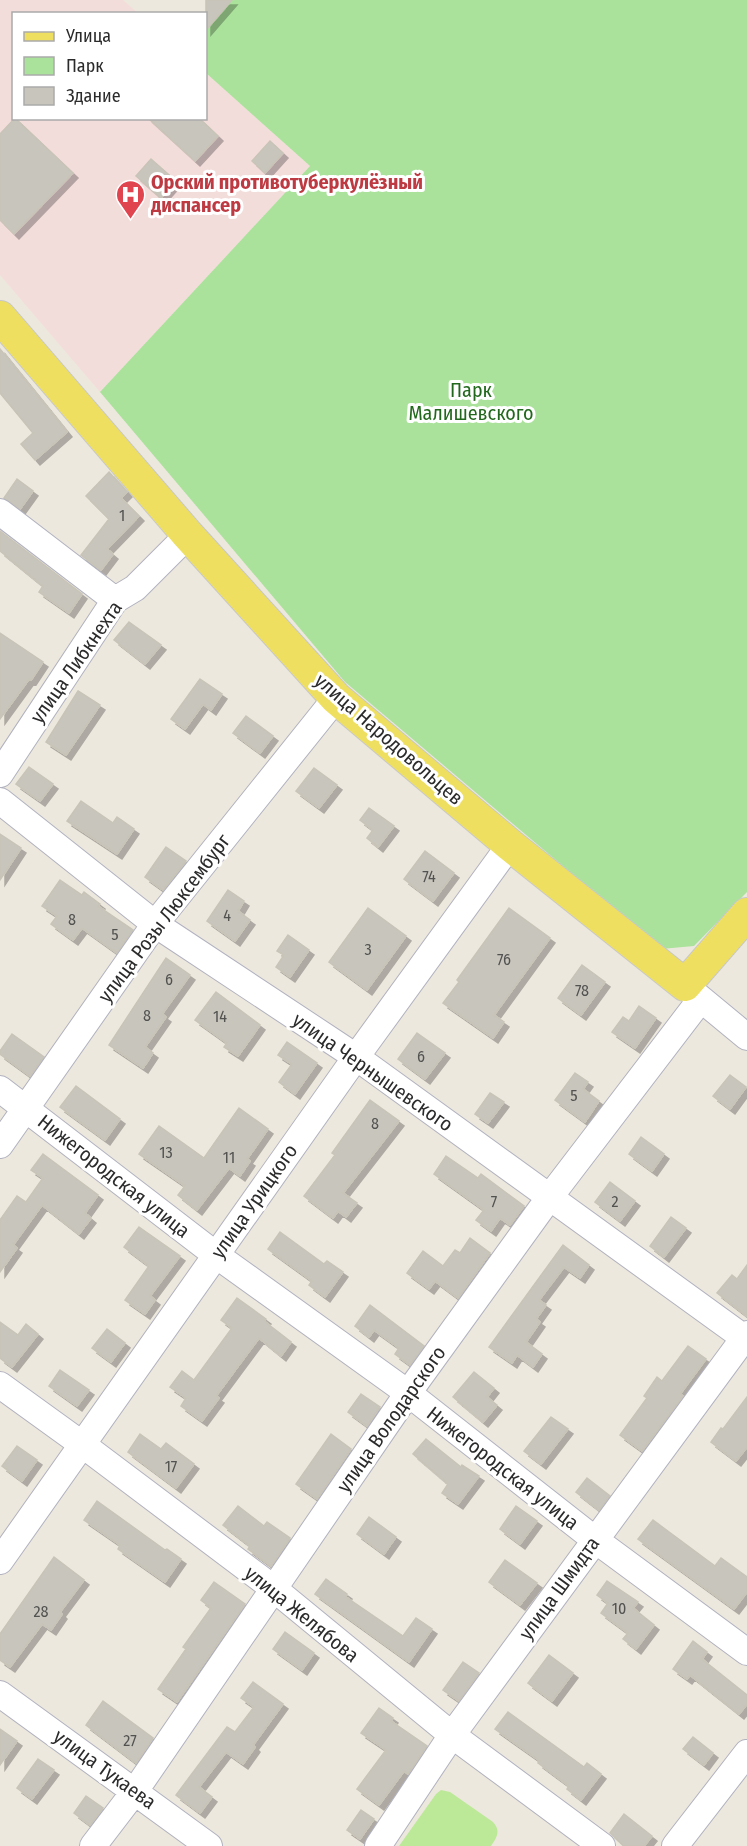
<svg xmlns="http://www.w3.org/2000/svg" width="747" height="1846" font-family="'Fira Sans Condensed',sans-serif">
	<style>
		.medical { fill: #f3dddb }
		.green { fill: #aae29b }
		.pitch { fill: #bce997 }
		.building { fill: #c8c5bd; stroke: #c8c4b7; stroke-width: 1.5; filter: url(#shadow) }
		.lines { fill: none; stroke-linecap: round; stroke-linejoin: round }
		.minor-casing { stroke: #b1b2bf; stroke-width: 28 }
		.major-casing { stroke: #c8c8c8; stroke-width: 34 }
		.minor { stroke: #fff; stroke-width: 26 }
		.major { stroke: #eedf61; stroke-width: 32 }
		.labels { text-anchor: middle; dominant-baseline: central; stroke-width: 6; stroke-linejoin: round; paint-order: stroke }
		.number-label { font-size: 16px; fill: #525250 }
		.health-label { font-size: 20px; font-weight: bold; fill: #be3a42; stroke: #fff; text-anchor: start }
		.park-label { font-size: 20px; fill: #22681c; stroke: #fff }
		.street-label { font-size: 20px; fill: #2b2b2b; stroke: #fff }
	</style>
	<defs>
		<filter id="shadow"><feDropShadow dx="5" dy="5" stdDeviation="0" flood-color="#0004"/></filter>
	</defs>
	<rect width="100%" height="100%" fill="#ede8de"/>
	<path class="medical" d="M0,0H123L138,13L14,14V118H206V73L310,166L100,392L0,275Z"/>
	<path class="green" d="M232,0H747V892L694,946L661,949L345,682L100,392L310,166L206,73V30Z"/>
	<path class="pitch" d="M441,1790L450,1792L493,1822C501,1831 497,1837 491,1846H399L436,1794Z"/>
	<path class="building" d="M206,0H232L206,30Z
		M15,118L73,173L14,234L0,220V134Z
		M148,118H199L218,136L195,161Z
		M270,141L283,153L265,173L252,161Z
		M151,159L176,181L161,198L136,176Z
		M0,349L67,432L35,460L21,444L33,433L0,393Z
		M109,472L127,492L121,498L139,516L107,549L113,554L101,570L81,555L109,519L86,496Z
		M17,479L33,491L20,509L4,498Z
		M0,531L82,594L69,613L39,592L43,586L0,551Z
		M129,622L161,645L145,664L114,640Z
		M0,633L43,662L31,680L29,679L0,719Z
		M200,679L222,694L211,710L203,704L185,729L171,719Z
		M78,691L100,705L66,755L46,742Z
		M246,716L273,736L260,753L233,733Z
		M29,767L53,784L40,801L16,784Z
		M314,768L337,785L319,808L296,791Z
		M81,801L113,823L117,817L134,829L117,854L67,821Z
		M369,808L394,826L378,847L367,838L373,830L360,820Z
		M0,834L21,848L0,880Z
		M166,847L186,861L163,890L145,877Z
		M425,851L454,873L433,901L404,879Z
		M60,880L82,895L84,892L100,904L98,906L133,930L117,953L82,928L73,940L51,924L57,916L42,906Z
		M228,890L244,901L238,911L250,920L235,941L207,921Z
		M368,908L406,936L367,990L329,962Z
		M509,908L550,938L494,1015L504,1022L493,1038L443,1003L459,982L457,980Z
		M288,935L309,950L290,977L276,967L284,955L277,951Z
		M166,958L190,975L162,1014L166,1017L145,1047L153,1053L143,1068L109,1045Z
		M582,965L605,982L581,1015L558,998Z
		M216,992L260,1025L238,1056L224,1047L227,1043L195,1020Z
		M639,1006L656,1018L635,1048L612,1032L623,1017L629,1021Z
		M417,1033L445,1053L425,1079L398,1059Z
		M12,1034L44,1057L30,1076L0,1054V1051Z
		M287,1042L317,1063L295,1094L279,1082L292,1064L278,1055Z
		M575,1073L588,1082L583,1089L599,1101L585,1122L555,1100Z
		M730,1075L746,1087L730,1109L713,1096Z
		M76,1086L120,1119L105,1140L60,1107Z
		M490,1093L504,1102L488,1123L475,1114Z
		M370,1100L399,1121L343,1193L357,1203L346,1217L338,1211L333,1218L304,1196L335,1155L332,1153Z
		M239,1108L268,1129L247,1159L250,1161L240,1176L229,1168L197,1210L178,1195L185,1186L139,1154L159,1126L204,1158Z
		M641,1137L664,1154L652,1171L629,1154Z
		M43,1154L98,1195L85,1213L91,1218L79,1234L42,1205L13,1245L17,1248L0,1272V1220L17,1196L26,1202L43,1178L31,1170Z
		M446,1156L478,1178L481,1174L524,1206L510,1225L500,1218L491,1231L476,1220L484,1210L434,1174Z
		M610,1182L635,1201L620,1221L595,1202Z
		M671,1217L686,1228L664,1257L650,1246Z
		M139,1227L180,1256L150,1296L155,1300L145,1314L125,1300L149,1266L124,1247Z
		M280,1232L324,1264L327,1261L343,1272L325,1297L309,1285L312,1281L268,1249Z
		M470,1238L490,1253L458,1298L435,1281L429,1289L407,1273L423,1251L443,1266L455,1250L460,1253Z
		M563,1245L589,1265L580,1278L564,1267L539,1300L546,1305L536,1319L540,1322L526,1342L542,1354L533,1367L517,1355L512,1363L489,1347Z
		M747,1265V1316L717,1293L732,1275L737,1279Z
		M237,1298L266,1319L264,1321L291,1342L281,1356L259,1338L216,1396L219,1398L202,1421L181,1406L186,1398L170,1387L182,1371L194,1380L232,1328L221,1320Z
		M370,1305L424,1346L410,1365L395,1354L399,1348L374,1330L369,1337L355,1326Z
		M0,1322L18,1335L26,1324L38,1334L12,1367L0,1358Z
		M107,1329L125,1343L111,1362L92,1348Z
		M688,1346L706,1359L680,1394L683,1396L642,1451L620,1435L647,1398L644,1396L657,1377L662,1381Z
		M60,1370L89,1390L77,1406L49,1386Z
		M474,1372L494,1388L487,1397L497,1405L483,1422L453,1397Z
		M361,1394L380,1407L367,1426L348,1412Z
		M747,1397V1447L736,1461L711,1442L721,1428L723,1429Z
		M551,1417L568,1429L541,1464L524,1451Z
		M140,1434L161,1449L166,1443L194,1464L176,1488L128,1452Z
		M331,1434L351,1449L317,1499L296,1484Z
		M426,1439L461,1467L462,1465L479,1476L458,1504L442,1493L448,1484L413,1454Z
		M17,1446L37,1460L22,1481L2,1466Z
		M587,1478L610,1496L599,1510L576,1492Z
		M97,1501L165,1550L167,1549L181,1559L165,1582L118,1549L120,1545L84,1520Z
		M238,1506L264,1526L267,1522L290,1538L271,1566L248,1549L250,1546L223,1525Z
		M516,1506L537,1521L520,1544L500,1529Z
		M369,1517L396,1537L384,1554L357,1534Z
		M653,1520L715,1566L721,1558L747,1577V1592L734,1609L638,1539Z
		M54,1557L84,1580L60,1612L62,1614L51,1630L42,1624L10,1667L0,1660V1634Z
		M505,1560L537,1583L520,1605L489,1582Z
		M326,1579L347,1594L346,1597L403,1636L416,1618L432,1629L409,1662L315,1594Z
		M607,1581L638,1602L633,1608L654,1625L636,1649L623,1639L628,1633L601,1613L608,1603L597,1595Z
		M214,1582L245,1604L177,1702L158,1689L186,1649L183,1647L211,1608L201,1600Z
		M285,1632L314,1653L302,1670L273,1649Z
		M693,1641L707,1652L702,1659L747,1695V1704L739,1714L690,1675L687,1679L673,1669Z
		M549,1655L573,1673L552,1701L528,1683Z
		M463,1662L479,1673L459,1701L443,1690Z
		M253,1682L283,1704L253,1745L255,1747L243,1764L226,1752L199,1787L212,1797L200,1813L176,1795L227,1727L235,1732L254,1707L241,1698Z
		M103,1701L153,1738L136,1763L86,1725Z
		M379,1708L393,1718L391,1721L427,1746L408,1774L404,1771L379,1805L357,1789L386,1750L361,1733Z
		M508,1712L584,1767L587,1763L601,1774L581,1800L567,1789L569,1786L538,1763L540,1761L495,1729Z
		M0,1729L17,1741L0,1765Z
		M693,1737L713,1753L704,1765L683,1749Z
		M38,1759L54,1770L32,1799L17,1788Z
		M86,1796L103,1808L90,1825L74,1813Z
		M361,1810L374,1819L360,1839L347,1830Z
		M624,1814L652,1836L644,1846H624L610,1833Z"/>
	<g class="lines">
		<defs>
			<path id="minor" d="M0,512L115,600
				M0,774L115,600L135,588L188,535
				M0,801L155,924L356,1057L747,1340
				M689,989L747,1037
				M0,1089L216,1255L408,1393L594,1539L747,1652
				M0,1145L155,924L336,698
				M0,1385L83,1445L273,1588L452,1735L602,1846
				M0,1561L356,1057L510,845
				M0,1694L209,1846
				M93,1846L135,1791L408,1393L549,1198L701,999
				M378,1846L452,1735L747,1334
				M675,1846L747,1753"/>
			<path id="major" d="M0,317L188,535L336,698L510,845L685,985L747,914"/>
		</defs>
		<use href="#minor" class="minor-casing"/>
		<use href="#major" class="major-casing"/>
		<use href="#minor" class="minor"/>
		<use href="#major" class="major"/>
	</g>
	<defs>
		<symbol id="hospital-pin" viewBox="-11 -11 22 30"><path d="M0 17L-7.5 6A9.5 9.5 0 1 1 7.5 6Z" fill="#e0444e" stroke="#fff"/><path d="M-5-5h3v3.5h4V-5h3V5h-3V1.5h-4V5h-3Z" fill="#fff"/></symbol>
	</defs>
	<g fill-rule="evenodd">
		<use href="#hospital-pin" x="114" y="178" width="33" height="45"/>
	</g>
	<g class="labels">
		<g class="number-label">
			<text x="122" y="515">1</text>
			<text x="429" y="876">74</text>
			<text x="227" y="915">4</text>
			<text x="72" y="919">8</text>
			<text x="115" y="934">5</text>
			<text x="368" y="949">3</text>
			<text x="504" y="959">76</text>
			<text x="169" y="979">6</text>
			<text x="582" y="990">78</text>
			<text x="147" y="1015">8</text>
			<text x="220" y="1016">14</text>
			<text x="421" y="1056">6</text>
			<text x="574" y="1095">5</text>
			<text x="375" y="1123">8</text>
			<text x="166" y="1152">13</text>
			<text x="229" y="1157">11</text>
			<text x="494" y="1201">7</text>
			<text x="615" y="1201">2</text>
			<text x="171" y="1466">17</text>
			<text x="619" y="1608">10</text>
			<text x="41" y="1611">28</text>
			<text x="130" y="1740">27</text>
		</g>
		<g class="health-label">
			<text x="151" y="182">Орский противотуберкулёзный<tspan x="151" dy="23">диспансер</tspan></text>
		</g>
		<g class="park-label">
			<text x="471" y="390">Парк<tspan x="471" dy="23">Малишевского</tspan></text>
		</g>
		<g class="street-label">
			<text transform="translate(76 662) rotate(-55)">улица Либкнехта</text>
			<text transform="translate(389 739) rotate(41)">улица Народовольцев</text>
			<text transform="translate(164 918) rotate(-53)">улица Розы Люксембург</text>
			<text transform="translate(373 1072) rotate(35)">улица Чернышевского</text>
			<text transform="translate(114 1176) rotate(38)">Нижегородская улица</text>
			<text transform="translate(254 1201) rotate(-55)">улица Урицкого</text>
			<text transform="translate(391 1419) rotate(-55)">улица Володарского</text>
			<text transform="translate(503 1468) rotate(38)">Нижегородская улица</text>
			<text transform="translate(559 1588) rotate(-54)">улица Шмидта</text>
			<text transform="translate(302 1614) rotate(39)">улица Желябова</text>
			<text transform="translate(105 1769) rotate(36)">улица Тукаева</text>
		</g>
	</g>
	<rect x="12" y="12" width="195" height="108" fill="#ffffff" stroke="#aaaaaa" stroke-width="1.5"/>
	<rect x="24" y="32" width="30" height="9" fill="#eedf61" stroke="#aaaaaa" stroke-width="1.5"/>
	<text x="66" y="42" font-size="18" fill="#2b2b2b">Улица</text>
	<rect x="24" y="57" width="30" height="18" fill="#aae29b" stroke="#aaaaaa" stroke-width="1.5"/>
	<text x="66" y="72" font-size="18" fill="#2b2b2b">Парк</text>
	<rect x="24" y="87" width="30" height="18" fill="#c8c5bd" stroke="#aaaaaa" stroke-width="1.5"/>
	<text x="66" y="102" font-size="18" fill="#2b2b2b">Здание</text>
</svg>
